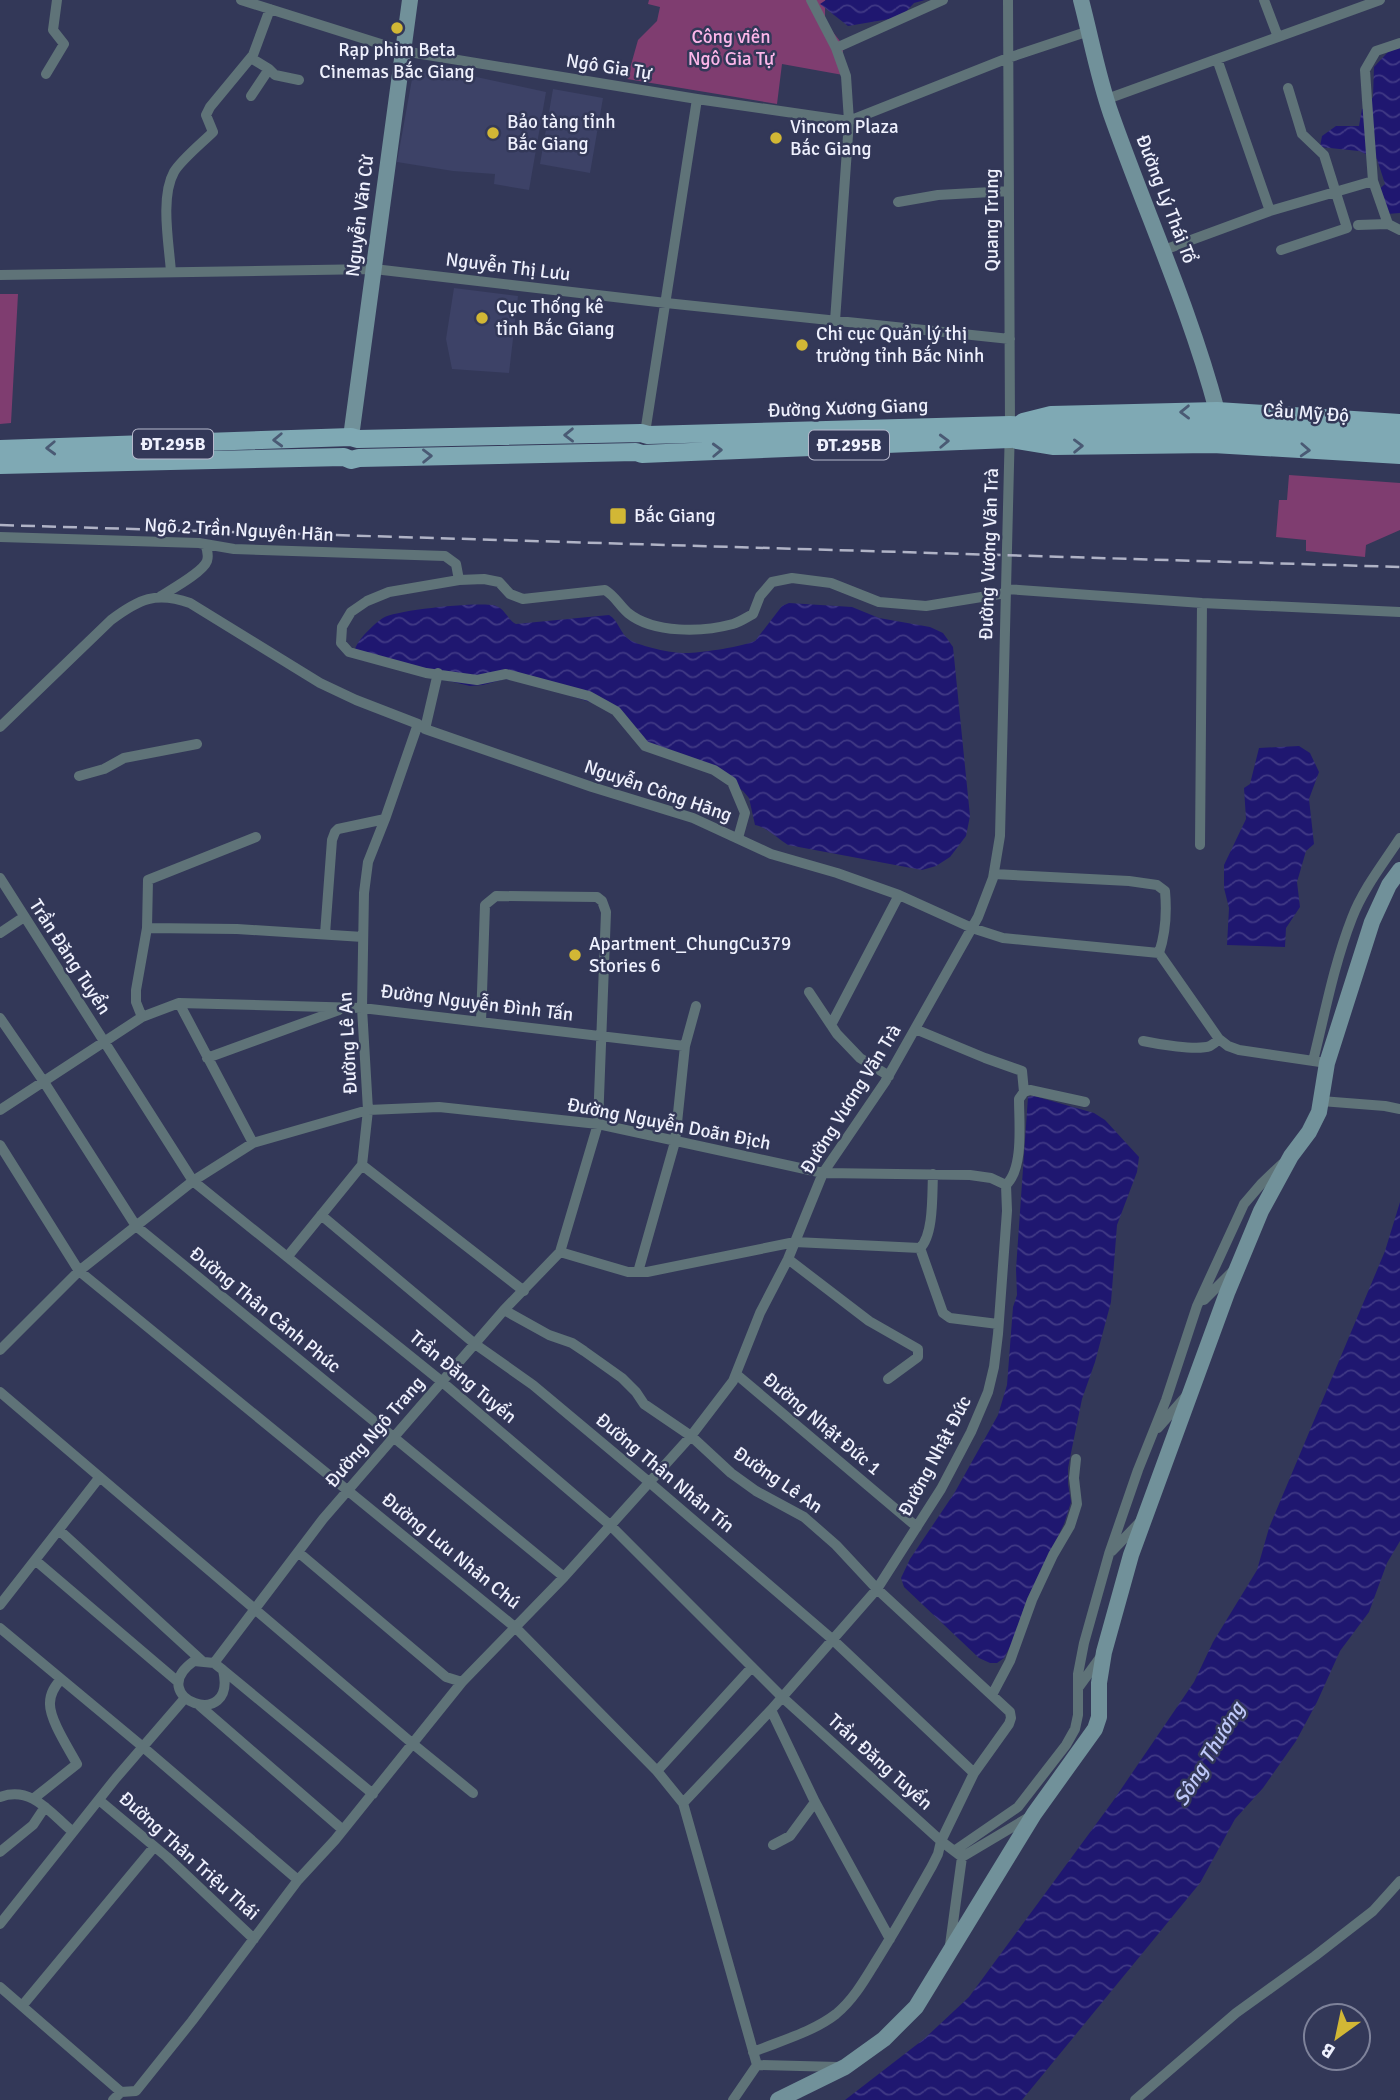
<svg xmlns="http://www.w3.org/2000/svg" width="1400" height="2100" font-family="Signika,sans-serif">
	<style>
		.built { fill: #3d4267 }
		.green { fill: #7f3d70 }
		.water { fill: url(#water-waves) }
		.lines { fill: none; stroke-linecap: round; stroke-linejoin: round }
		.street { stroke: #5f7378; stroke-width: 10 }
		.secondary { stroke: #71919a; stroke-width: 16 }
		.primary { stroke: #7fa9b4; stroke-width: 18 }
		.rail { stroke: #b0b3c6; stroke-width: 2.5; stroke-dasharray: 14 7; stroke-linecap: butt }
		.oneway { stroke: #4a5a74 }
		.poi-dot { fill: #d2b735; stroke: #333858; stroke-width: 2.5 }
		.labels { text-anchor: middle; dominant-baseline: central; stroke-width: 5; stroke-linejoin: round; paint-order: stroke }
		.shield { fill: #333858; stroke: #b6b9cc; stroke-width: 2 }
		.shield-label { font-size: 18px; font-weight: bold; fill: #eef0fd }
		.park-label { font-size: 19px; fill: #fcb6e9; stroke: #333858 }
		.poi-label { font-size: 19px; fill: #eef0fd; stroke: #333858; text-anchor: start }
		.street-label { font-size: 19px; fill: #eef0fd; stroke: #333858 }
		.water-label { font-size: 21px; font-style: italic; fill: #bfc9fa; stroke: #333858 }
	</style>
	<defs>
		<pattern id="water-waves" width="16" height="10" patternUnits="userSpaceOnUse" patternTransform="scale(1.75)"><rect width="16" height="10" fill="#1f1770"/><path d="M0 5q4-4 8 0t8 0" fill="none" stroke="#403985"/></pattern>
	</defs>
	<rect width="100%" height="100%" fill="#333858"/>
	<path class="built" d="M430,67L546,92L529,190L494,184L495,174L453,171L397,162L412,79Z
		M553,89L603,98L590,173L540,164Z
		M454,288L518,296L509,373L452,369L446,339Z"/>
	<path class="green" d="M649,0H825V22L843,45V75L782,64L777,104L627,79L638,40L657,21L660,7L648,4Z
		M0,294H18L11,423L0,424Z
		M1289,475L1400,483V530L1366,545L1365,557L1306,551V540L1276,537L1279,500H1287Z"/>
	<path class="water" d="M826,0H925L914,3L901,17L848,26L820,4Z
		M1400,39V213L1387,214L1377,191L1385,184L1377,159L1359,151L1320,147L1322,136L1336,126H1359L1362,109L1366,108L1373,97L1374,67Z
		M789,603L852,607L879,618L930,627L943,633L953,647L970,816L966,836L950,857L936,866L922,870L788,845C777,838 766,827 755,825L749,798L743,791L721,777L652,752L615,710L527,682L505,679L483,685L470,686L361,660L355,650C356,641 375,623 383,618C395,610 483,601 496,606C505,609 508,620 516,624L609,615C619,621 620,634 630,640C642,647 675,654 689,653C706,652 740,647 755,641L782,606Z
		M1299,746L1310,753L1319,772L1309,799L1314,844L1306,851L1297,882L1300,907L1286,928L1285,947L1227,945L1229,908L1224,888V865L1246,819L1244,788L1250,784L1259,748Z
		M1034,1096L1094,1113L1105,1120L1139,1157L1137,1172L1117,1225L1111,1302L1095,1362L1082,1399L1072,1448L1068,1468V1484L1071,1502L1064,1524L1027,1599L1013,1641L1004,1658L997,1663H990L979,1658L904,1587L901,1578L910,1559L955,1492L998,1415L1007,1385L1013,1307L1017,1295L1016,1269L1028,1097Z
		M1400,1202V1541L1387,1563L1369,1612L1340,1651L1317,1702L1296,1741L1263,1788L1235,1819L1200,1883L1022,2100H845L924,2039L969,1997L1113,1801L1194,1682L1213,1642L1257,1570L1269,1528L1385,1251Z"/>
	<g class="lines">
		<path class="street" d="M241,0L403,51L697,99L849,121L1008,58L1089,31
			M811,0L836,48L846,76L849,121L835,321
			M1264,0L1278,37
			M1400,43L1376,51L1365,70L1367,100L1373,181L1388,224L1400,230
			M836,48L943,0
			M251,58L269,69L251,96
			M1217,59L1270,211
			M269,69L275,75L299,80
			M46,74L64,44L53,30L57,0
			M1107,99L1380,0
			M898,202L938,195L1009,191
			M1358,225L1388,224
			M1164,250L1270,211L1373,181
			M1281,250L1347,228L1324,155L1302,134L1288,88
			M171,272C169,244 160,197 174,172C181,160 203,142 213,132L206,115L210,107L253,55L270,9
			M0,275L374,269L666,303L1010,339
			M645,433L697,99
			M0,537L199,543L234,549L445,556L456,564L459,580
			M1006,589L1202,603L1400,612
			M161,596C172,589 203,572 207,561C209,555 207,549 205,544
			M418,724L385,819L368,862L364,893L362,1008L368,1110L362,1165L524,1291
			M0,727L111,620C139,599 156,591 190,603L320,683L356,700L418,724L425,729L592,787L693,818L771,854L837,873L899,895L972,928L1003,938L1159,953L1219,1039L1228,1046L1239,1050L1327,1063
			M425,729L438,673
			M79,776L104,769L124,758L197,744
			M738,838L745,813L732,782L714,770L645,746L616,711L589,696L506,674L477,680L426,673L349,652L341,643L342,627L351,612L367,601L389,592L459,580L484,579L499,582L510,594L523,599L605,590C615,596 619,605 628,613C654,634 703,632 733,624C740,622 747,617 753,614L760,596L772,582L792,578L831,583L879,602L926,606L1006,593
			M1200,845L1202,603
			M994,874L1129,881L1157,885L1165,891C1167,913 1166,932 1159,953
			M0,878L193,1181L441,1381L610,1525L781,1696L941,1841L962,1857
			M147,928L237,929L363,937
			M0,933L24,917
			M325,934L332,840L335,832L338,829L385,819
			M809,992L837,1034L860,1058L889,1076
			M179,1003L253,1143
			M142,1017L136,1002V990L147,928L148,880L256,837
			M0,1018L44,1082L136,1226L564,1577
			M831,1025L899,895
			M915,1029L985,1058L1022,1071L1024,1092
			M1143,1041C1157,1044 1197,1051 1210,1046C1212,1045 1217,1041 1219,1039
			M207,1058L339,1010
			M1313,1061C1325,1013 1334,964 1352,918C1363,889 1383,864 1400,838
			M1321,1101L1385,1106L1400,1109
			M0,1110L142,1017L179,1003L362,1008L685,1046
			M0,1145L79,1271L516,1628L657,1771L683,1803L757,2065
			M1006,1185C1024,1168 1019,1123 1019,1099L1024,1092L1030,1090L1085,1102
			M321,1215L475,1344L533,1385L649,1482L832,1639L974,1773
			M920,1248L943,1313L950,1318L998,1324
			M560,1252L628,1272H647L795,1242L920,1248C934,1235 932,1193 933,1174
			M288,1256L362,1165
			M788,1259L869,1321L918,1349V1357L888,1379
			M638,1272L675,1142L685,1046L696,1006
			M1204,1300L1232,1272
			M504,1310L549,1335L572,1343L584,1351L622,1378L636,1392L644,1404L691,1436L731,1473L756,1491L804,1517L836,1545L877,1589L1010,1712L1011,1718L1009,1724L974,1773L941,1841L938,1854L932,1866C914,1898 895,1931 875,1963C864,1981 853,2000 836,2014C813,2032 780,2041 753,2052
			M0,1350L79,1271L193,1181L253,1143L368,1110L439,1107L598,1124L823,1173L970,1175L991,1178L1006,1185L1007,1211L998,1334L994,1367L988,1392L971,1432L941,1489L877,1589L771,1710L683,1803
			M736,1374L917,1527
			M0,1392L413,1744L473,1793
			M1158,1428L1187,1395
			M59,1530L202,1661
			M1112,1551L1140,1522
			M298,1552L446,1677L462,1682
			M35,1560L177,1681
			M0,1605L99,1478
			M0,1628L143,1747L298,1880
			M194,1661L214,1663L223,1670C238,1733 142,1698 194,1661Z
			M214,1663L323,1519L504,1310L560,1252L598,1124L606,912L602,901L597,897L496,896L485,905L481,1022
			M223,1670L373,1794
			M1078,1688L1102,1655
			M992,1695L1010,1661L1032,1600L1053,1555L1070,1526L1077,1504L1074,1478L1076,1459
			M200,1706L343,1830
			M771,1710L815,1802L890,1939
			M657,1771L752,1667
			M0,1797C32,1785 51,1814 73,1832
			M33,1799L77,1764C69,1749 49,1719 50,1703C50,1693 55,1686 61,1679
			M99,1800L167,1857L254,1939
			M773,1845L790,1836L815,1802
			M954,1851L1018,1807L1066,1745L1075,1729L1078,1715V1674L1084,1643L1109,1554L1138,1470L1166,1400L1197,1306L1244,1204L1262,1183L1282,1164
			M0,1852L33,1825L45,1807
			M0,1924L116,1778L185,1698
			M950,1945L962,1857L1031,1816
			M0,1987L121,2092
			M22,2006L154,1847
			M113,2100L121,2092L136,2091L192,2021L298,1880L335,1840L462,1682L564,1577L691,1436L733,1381L760,1313L788,1259L823,1173L885,1082L978,917L993,878L1000,836L1010,425L1008,0
			M733,2100L757,2065L839,2067
			M1135,2100L1236,2013L1315,1956L1373,1911L1400,1881"/>
		<path class="secondary" d="M1081,0C1091,38 1098,77 1111,114C1146,213 1190,309 1217,411
			M351,437L410,0
			M778,2100L845,2067L884,2039L916,2007L1034,1814L1095,1729L1099,1717V1683L1104,1652L1131,1555L1227,1293L1261,1211L1291,1156L1309,1132L1319,1112L1327,1063L1372,922L1389,885L1400,870"/>
		<path class="primary" d="M1023,422L1051,415L1217,411L1400,423
			M1017,440L1054,446L1213,444L1400,455
			M0,449L351,437L358,439L641,433L648,435L1010,425L1049,428H1208L1400,441
			M0,465L344,457L351,460L359,458L636,452L642,454L1010,439L1036,432"/>
		<path class="rail" d="M0,525L1400,567"/>
	</g>
	<defs><path id="oneway-chevron" d="M-2-3.5L2.5 0L-2 3.5" fill="none" stroke-width="1.6" stroke-linecap="round" stroke-linejoin="round" transform="scale(1.75)"/></defs>
	<g class="oneway">
		<use href="#oneway-chevron" transform="translate(1185 412) rotate(179)"/>
		<use href="#oneway-chevron" transform="translate(569 435) rotate(179)"/>
		<use href="#oneway-chevron" transform="translate(278 440) rotate(178)"/>
		<use href="#oneway-chevron" transform="translate(944 441) rotate(-2)"/>
		<use href="#oneway-chevron" transform="translate(1078 446) rotate(-1)"/>
		<use href="#oneway-chevron" transform="translate(51 448) rotate(178)"/>
		<use href="#oneway-chevron" transform="translate(717 450) rotate(-2)"/>
		<use href="#oneway-chevron" transform="translate(1305 450) rotate(3)"/>
		<use href="#oneway-chevron" transform="translate(427 456) rotate(-1)"/>
	</g>
	<g class="poi-dot">
		<circle cx="397" cy="28" r="7"/>
		<circle cx="493" cy="133" r="7"/>
		<circle cx="776" cy="138" r="7"/>
		<circle cx="482" cy="318" r="7"/>
		<circle cx="802" cy="345" r="7"/>
		<rect x="609" y="507" width="18" height="18" rx="3.5"/>
		<circle cx="575" cy="955" r="7"/>
	</g>
	<g class="labels">
		<g class="shield">
			<rect x="133" y="429.5" width="80" height="29" rx="5"/>
			<rect x="809" y="430.5" width="80" height="29" rx="5"/>
		</g>
		<g class="shield-label">
			<text x="173" y="444">ĐT.295B</text>
			<text x="849" y="445">ĐT.295B</text>
		</g>
		<g class="park-label">
			<text x="731" y="37">Công viên<tspan x="731" dy="22">Ngô Gia Tự</tspan></text>
		</g>
		<g class="poi-label">
			<text x="397" y="50" text-anchor="middle">Rạp phim Beta<tspan x="397" dy="22">Cinemas Bắc Giang</tspan></text>
			<text x="507" y="122">Bảo tàng tỉnh<tspan x="507" dy="22">Bắc Giang</tspan></text>
			<text x="790" y="127">Vincom Plaza<tspan x="790" dy="22">Bắc Giang</tspan></text>
			<text x="496" y="307">Cục Thống kê<tspan x="496" dy="22">tỉnh Bắc Giang</tspan></text>
			<text x="816" y="334">Chi cục Quản lý thị<tspan x="816" dy="22">trường tỉnh Bắc Ninh</tspan></text>
			<text x="634" y="516">Bắc Giang</text>
			<text x="589" y="944">Apartment_ChungCu379<tspan x="589" dy="22">Stories 6</tspan></text>
		</g>
		<g class="street-label">
			<text transform="translate(609 67) rotate(9)">Ngô Gia Tự</text>
			<text transform="translate(1166 199) rotate(69)">Đường Lý Thái Tổ</text>
			<text transform="translate(360 216) rotate(-83)">Nguyễn Văn Cừ</text>
			<text transform="translate(992 220) rotate(-90)">Quang Trung</text>
			<text transform="translate(508 267) rotate(7)">Nguyễn Thị Lưu</text>
			<text transform="translate(848 408) rotate(-2)">Đường Xương Giang</text>
			<text transform="translate(1306 413) rotate(4)">Cầu Mỹ Độ</text>
			<text transform="translate(239 530) rotate(3)">Ngõ 2 Trần Nguyên Hãn</text>
			<text transform="translate(989 554) rotate(-88)">Đường Vương Văn Trà</text>
			<text transform="translate(658 791) rotate(19)">Nguyễn Công Hãng</text>
			<text transform="translate(70 957) rotate(57)">Trần Đăng Tuyển</text>
			<text transform="translate(477 1003) rotate(7)">Đường Nguyễn Đình Tấn</text>
			<text transform="translate(348 1043) rotate(-93)">Đường Lê An</text>
			<text transform="translate(851 1099) rotate(-58)">Đường Vương Văn Trà</text>
			<text transform="translate(669 1124) rotate(11)">Đường Nguyễn Doãn Địch</text>
			<text transform="translate(265 1310) rotate(39)">Đường Thân Cảnh Phúc</text>
			<text transform="translate(463 1377) rotate(40)">Trần Đăng Tuyển</text>
			<text transform="translate(822 1424) rotate(40)">Đường Nhật Đức 1</text>
			<text transform="translate(375 1432) rotate(-49)">Đường Ngô Trang</text>
			<text transform="translate(935 1456) rotate(-62)">Đường Nhật Đức</text>
			<text transform="translate(665 1473) rotate(40)">Đường Thân Nhân Tín</text>
			<text transform="translate(778 1480) rotate(34)">Đường Lê An</text>
			<text transform="translate(451 1551) rotate(39)">Đường Lưu Nhân Chú</text>
			<text transform="translate(880 1762) rotate(42)">Trần Đăng Tuyển</text>
			<text transform="translate(189 1856) rotate(42)">Đường Thân Triệu Thái</text>
		</g>
		<g class="water-label">
			<text transform="translate(1209 1754) rotate(-59)">Sông Thương</text>
		</g>
	</g>
	<g transform="translate(1337 2037) rotate(213)"><circle r="33" fill="#333858" stroke="#7e829a" stroke-width="2"/>
	<path d="M0-5L12 26L0 18L-12 26Z" fill="#d2b735"/>
	<text y="-10" font-size="19" font-weight="bold" text-anchor="middle" fill="#eef0fd">B</text>
	</g>
</svg>
